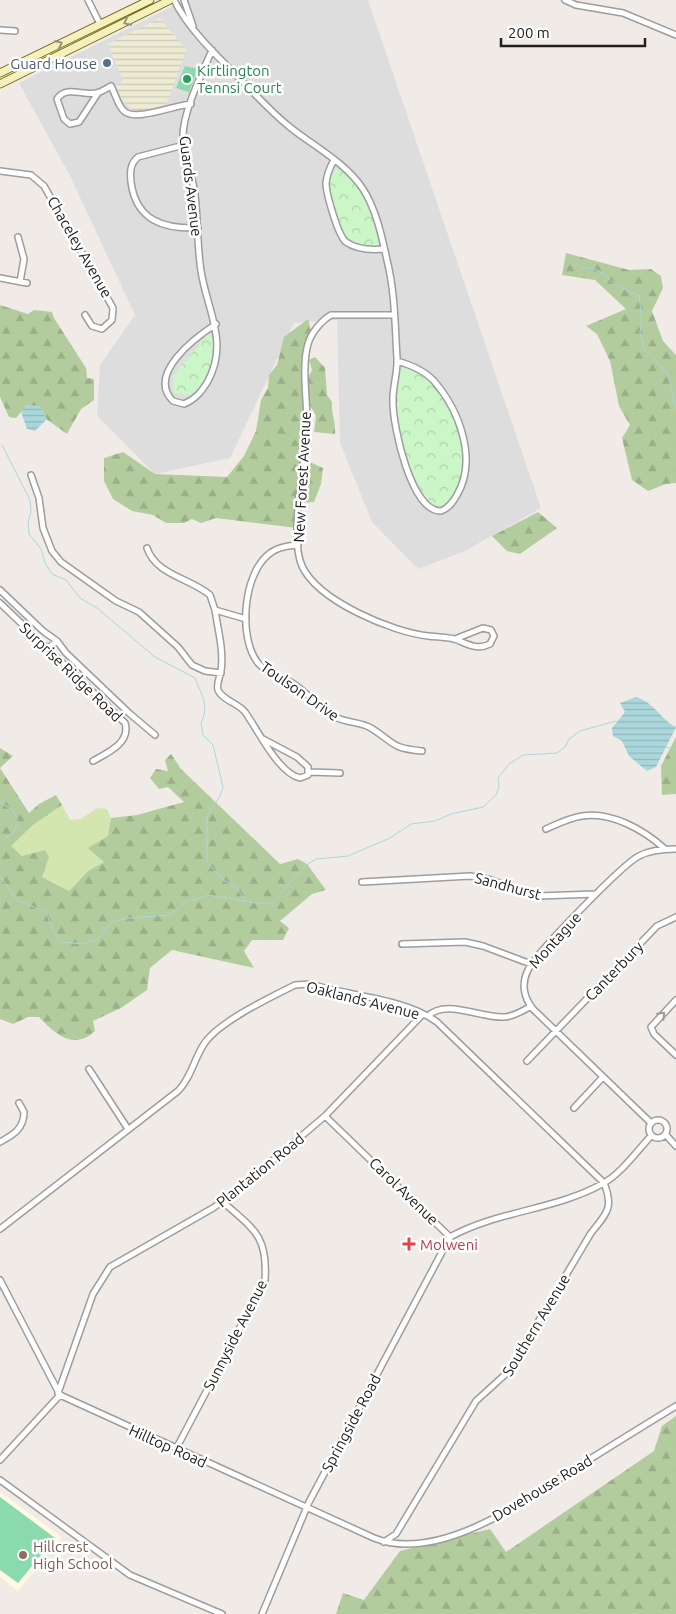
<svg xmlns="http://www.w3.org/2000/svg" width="676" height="1614" font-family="Ubuntu,sans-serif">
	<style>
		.residential { fill: #dedddd }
		.education { fill: #fdf9e3 }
		.farmland { fill: url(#farmland-rules) }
		.grass { fill: #d4e6b0 }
		.forest { fill: url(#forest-firs) }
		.park { fill: url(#park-crowns) }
		.pitch { fill: #8adaae }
		.water { fill: url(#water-rules) }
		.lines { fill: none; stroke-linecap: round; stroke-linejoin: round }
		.stream { stroke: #aad7db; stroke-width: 1 }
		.street-casing { stroke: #9d9d9d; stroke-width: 8 }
		.secondary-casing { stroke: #726c0c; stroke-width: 9 }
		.street { stroke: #fff; stroke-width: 5 }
		.secondary { stroke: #f6f0bf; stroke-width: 7 }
		.oneway { stroke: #969277 }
		.oneway2 { stroke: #9b9b9b }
		.service-dot { fill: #5c6f8a; stroke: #fff; stroke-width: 2 }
		.leisure-dot { fill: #2e9e5b; stroke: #fff; stroke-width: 2 }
		.health-dot { fill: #e0444e; stroke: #fff; stroke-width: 2 }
		.education-dot { fill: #8d6e63; stroke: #fff; stroke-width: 2 }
		.labels { text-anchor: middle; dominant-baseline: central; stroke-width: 5; stroke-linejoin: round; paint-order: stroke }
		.service-label { font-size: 15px; fill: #4e5e75; stroke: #fff; text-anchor: end }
		.leisure-label { font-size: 15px; fill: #27864d; stroke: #fff; text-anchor: start }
		.street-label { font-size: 15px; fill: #202020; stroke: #fff }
		.health-label { font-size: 15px; fill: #be3a42; stroke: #fff; text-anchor: start }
		.education-label { font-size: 15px; fill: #785e54; stroke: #fff; text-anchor: start }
	</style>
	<defs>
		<pattern id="farmland-rules" width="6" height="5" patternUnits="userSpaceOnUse" patternTransform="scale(1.25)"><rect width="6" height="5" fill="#edebd4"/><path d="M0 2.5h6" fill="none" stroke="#cbc9b6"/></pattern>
		<pattern id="forest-firs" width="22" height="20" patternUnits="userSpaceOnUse" patternTransform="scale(1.25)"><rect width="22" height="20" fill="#b3cc9e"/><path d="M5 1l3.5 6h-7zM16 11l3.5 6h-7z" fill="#9aaf88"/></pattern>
		<pattern id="park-crowns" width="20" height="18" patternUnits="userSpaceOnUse" patternTransform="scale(1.25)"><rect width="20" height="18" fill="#cbf6c7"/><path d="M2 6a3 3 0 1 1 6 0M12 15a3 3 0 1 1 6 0" fill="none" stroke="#aed3ab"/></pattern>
		<pattern id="water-rules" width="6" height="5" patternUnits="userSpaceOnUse" patternTransform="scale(1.25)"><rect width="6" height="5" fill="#aad7db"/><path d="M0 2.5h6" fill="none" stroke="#92b8bc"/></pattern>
	</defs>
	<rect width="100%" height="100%" fill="#f0ebe7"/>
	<path class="residential" d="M185,0H368L541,508L465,551L418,569L372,522L340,443L337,320L294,323L230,458L155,474L97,416L100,365L135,315L70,176L19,83Z"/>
	<path class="education" d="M0,1492L62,1537L18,1591L0,1577Z"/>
	<path class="farmland" d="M160,18L186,50L168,101L164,105L140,112L133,110L122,100L116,87L123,80L108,44Z"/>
	<path class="grass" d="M62,805L70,820L81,819L97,808L107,809L111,818L104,862L88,871L69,891L42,877L49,857L21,856L10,846L33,825Z"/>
	<path class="forest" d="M566,253L629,270L651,269L661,276L663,288L652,311L663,341L676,355V483L666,484L648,491L632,480L622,438L630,425L619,406L610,361L597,334L586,326L626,309L595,280L562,275Z
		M0,305L28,314L34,310L52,312L54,318L86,368L87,378L94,379V400L81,409L67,434L27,405L16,418L9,417L0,397Z
		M308,319L311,331L304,348L307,432L301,458L323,468L321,484L314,502L298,503L297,528L216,518L201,523L192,519L184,523H166L153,515L132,511L113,499L104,481V458L123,452L155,474L227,477L244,456L256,431L261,400L268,388L269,375L277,365L284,337Z
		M315,357L325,368L327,395L332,402C331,414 336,422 335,434L314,432L316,416L310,405L307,380L312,370L309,360Z
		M538,512L557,528L520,554L507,551L492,536Z
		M676,737V794L662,795L661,766Z
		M0,748L13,756L0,768L29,813L39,804L56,795L62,805L33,825L11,846L22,856L45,850L49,857L42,877L69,891L88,871L104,862L88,848L108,836L111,818L137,815L184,802L168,787L159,789L150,778L156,769L168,771L165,760L171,754L181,769L280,864L298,859L307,864L326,890L312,894L280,921L289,928L283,940H252L244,951L254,968L172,950L150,968L147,990L121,1008L93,1021L95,1031C73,1051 55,1034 39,1017H28L13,1024L0,1019Z
		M676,1416V1614H336L343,1593L364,1600L400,1551L490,1529L506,1552L654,1451L662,1426Z"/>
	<path class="park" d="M336,168L356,179L375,217L378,249L343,240L326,185Z
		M208,334L213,338L218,351L197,396L174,393L173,376Z
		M401,365C412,369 427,374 435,383C460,412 473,456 455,491C449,502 443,508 432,509C414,479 399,447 396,411C395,397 399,380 401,365Z"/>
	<path class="pitch" d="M185,66L198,69L189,92L176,88Z
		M0,1497L55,1538L18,1583L0,1570Z"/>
	<path class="water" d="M27,405L40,406L47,419L35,431L27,429L21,412Z
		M636,697C655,703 660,719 676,727L656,767L647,771L629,756L622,741L613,736L612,728L625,712L620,703Z"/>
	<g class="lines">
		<path class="stream" d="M582,268C603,267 605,278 620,287C626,290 633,293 639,296L642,321L640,332L644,349L668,374L676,409
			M2,445L30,500L31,512L28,522L29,534L41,549L45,563L52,574L66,580L80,598L97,608L155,657L195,678L204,700L205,711L201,724L203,735L213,745L223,787L220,796L207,815V862L223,880L235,886L245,900
			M666,747L676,750
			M0,802L14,811L18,823L13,833L0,842
			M0,876L17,900L46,912L53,930L62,942L83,944L97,939L112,922L130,918L170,915L186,902L208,895L257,903H272L305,866L316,859L348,856L390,838L411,824L435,821L451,814L483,807L496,795L499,787L498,778L509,764L523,755L557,753L565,747L569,739L580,731L616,721"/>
		<defs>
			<path id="street" d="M88,0L100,24
				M174,0C188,29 219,58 242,81C258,97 273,114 291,128C315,147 346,163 363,189C376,209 382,237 387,260C395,292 395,326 397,358C398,373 392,388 393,403C393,426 411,512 441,511C449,508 453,502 457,495C478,459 459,410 434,381C424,370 411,365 397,361
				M184,0L193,26
				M565,0L576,5L623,13L676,35
				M0,30L15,31
				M212,50C202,74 183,111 183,136C183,154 193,176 195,195C198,220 197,246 201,271C207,310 229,342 208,381C202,391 196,399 184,404L173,401C146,374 196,337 216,324
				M98,93L79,122L70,124L64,119L57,99C66,85 83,96 96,93C102,92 107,88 111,86C115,93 118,106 124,111C135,122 175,105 191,104
				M184,145L138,157C130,164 130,172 131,182C136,221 164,229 198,228
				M334,160C330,167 327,174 326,183C326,193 338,236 346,242C357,250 372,250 384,249
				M0,171L31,175L44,186L113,308L112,320L102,329L92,326L85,315
				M18,237L24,259L20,282
				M0,278L27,283
				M394,315H331C321,321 311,333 308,344C301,367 308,406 307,431C305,464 289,537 302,566C318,601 392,632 428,636C436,637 446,637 454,639C467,643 476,651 490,644L494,636L491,630L483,628L455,639
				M31,475L39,498L43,528L52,551L61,562L116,601L139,612L178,647L192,665L205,671L221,673
				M298,545C288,546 277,547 269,554C243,574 238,638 258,663C266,673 283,677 294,684C309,694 320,709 335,717C347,723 361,722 371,728C395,743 390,748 422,751
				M147,548C156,575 190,578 210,595L215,610L246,619
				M0,590L43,631L57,641L47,649
				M0,603L125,723C131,743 107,753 93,761
				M215,610C218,630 224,651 221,671C220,677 216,684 218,690C222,700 238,703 245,712C258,730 278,773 300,778L308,775V767L297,757L263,739
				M57,641L66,653L129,713L155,735
				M309,772L340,773
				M546,829C557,824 569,818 582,816C611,811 644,830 665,849
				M362,882L470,876L488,879L538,896L595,894
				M402,944L465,942L483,946L531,964
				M676,1000L651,1027L654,1034L676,1055
				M428,1016C446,998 482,1019 505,1017C514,1016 523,1011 531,1006
				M527,1061L657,926L676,917
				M89,1069L128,1129
				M574,1108L603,1077
				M325,1116L450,1237C497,1211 555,1210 602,1184C621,1174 637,1151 651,1136
				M649 1129a9 9 0 1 1 18 0a9 9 0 1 1-18 0Z
				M651,1123L533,1009C524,998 521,984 528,970C535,954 623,864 639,856C650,850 663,849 676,849
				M666,1135L676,1146
				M0,1142C13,1135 24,1129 24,1112L19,1103
				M0,1229L178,1091C191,1078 194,1059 204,1044C218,1022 271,997 295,985L310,984C349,996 404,998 437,1022L604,1183C614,1208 607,1213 591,1233L509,1371L476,1401L396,1534L384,1542
				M0,1280L60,1395L374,1538C439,1564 526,1500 579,1466C611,1446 643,1426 676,1406
				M58,1393L93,1294L110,1267L213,1208L238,1190L325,1116L423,1014
				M176,1449L265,1280C268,1235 253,1229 223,1202
				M0,1460L60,1395
				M0,1480L130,1575L222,1614
				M262,1614L309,1502L450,1237"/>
			<path id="secondary" d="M0,73L150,0
				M0,84L170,0"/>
		</defs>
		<use href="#street" class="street-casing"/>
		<use href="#secondary" class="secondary-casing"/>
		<use href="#street" class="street"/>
		<use href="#secondary" class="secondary"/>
	</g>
	<defs><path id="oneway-chevron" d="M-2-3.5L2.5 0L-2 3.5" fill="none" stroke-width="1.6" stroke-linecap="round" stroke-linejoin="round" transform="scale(1.25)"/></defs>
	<g class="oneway">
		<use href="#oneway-chevron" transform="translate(127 22) rotate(154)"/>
		<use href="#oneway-chevron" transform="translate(59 44) rotate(-26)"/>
	</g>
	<use class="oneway2" href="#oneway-chevron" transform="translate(662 1015) rotate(-45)"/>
	<circle class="service-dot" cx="107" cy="63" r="5"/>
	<circle class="leisure-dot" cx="187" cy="79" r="5"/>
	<path class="health-dot" d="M406.5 1236.5h5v5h5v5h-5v5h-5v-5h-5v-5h5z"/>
	<circle class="education-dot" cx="23" cy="1555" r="5"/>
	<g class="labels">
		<g class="service-label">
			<text x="97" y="63">Guard House</text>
		</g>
		<g class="leisure-label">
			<text x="197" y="70">Kirtlington<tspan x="197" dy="17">Tennsi Court</tspan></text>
		</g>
		<g class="street-label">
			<text transform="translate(191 186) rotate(83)">Guards Avenue</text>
			<text transform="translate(80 247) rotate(60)">Chaceley Avenue</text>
			<text transform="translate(302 477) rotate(-87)">New Forest Avenue</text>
			<text transform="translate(71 672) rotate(44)">Surprise Ridge Road</text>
			<text transform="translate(300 691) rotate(35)">Toulson Drive</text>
			<text transform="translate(508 886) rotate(15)">Sandhurst</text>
			<text transform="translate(555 940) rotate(-48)">Montague</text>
			<text transform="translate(614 971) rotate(-46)">Canterbury</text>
			<text transform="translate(363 1000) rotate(14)">Oaklands Avenue</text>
			<text transform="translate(260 1170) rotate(-39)">Plantation Road</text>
			<text transform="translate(404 1191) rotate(44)">Carol Avenue</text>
			<text transform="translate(536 1325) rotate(-59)">Southern Avenue</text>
			<text transform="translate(235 1335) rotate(-63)">Sunnyside Avenue</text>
			<text transform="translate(351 1423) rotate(-62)">Springside Road</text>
			<text transform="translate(168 1446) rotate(24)">Hilltop Road</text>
			<text transform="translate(542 1488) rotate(-31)">Dovehouse Road</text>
		</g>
		<g class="health-label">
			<text x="420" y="1244">Molweni</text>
		</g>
		<g class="education-label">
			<text x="33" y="1546">Hillcrest<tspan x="33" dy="17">High School</tspan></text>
		</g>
	</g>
	<path d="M501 38v8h144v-8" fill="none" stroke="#202020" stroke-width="2.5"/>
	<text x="508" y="38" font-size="15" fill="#202020" stroke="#ffffff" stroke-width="4" paint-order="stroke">200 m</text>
</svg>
